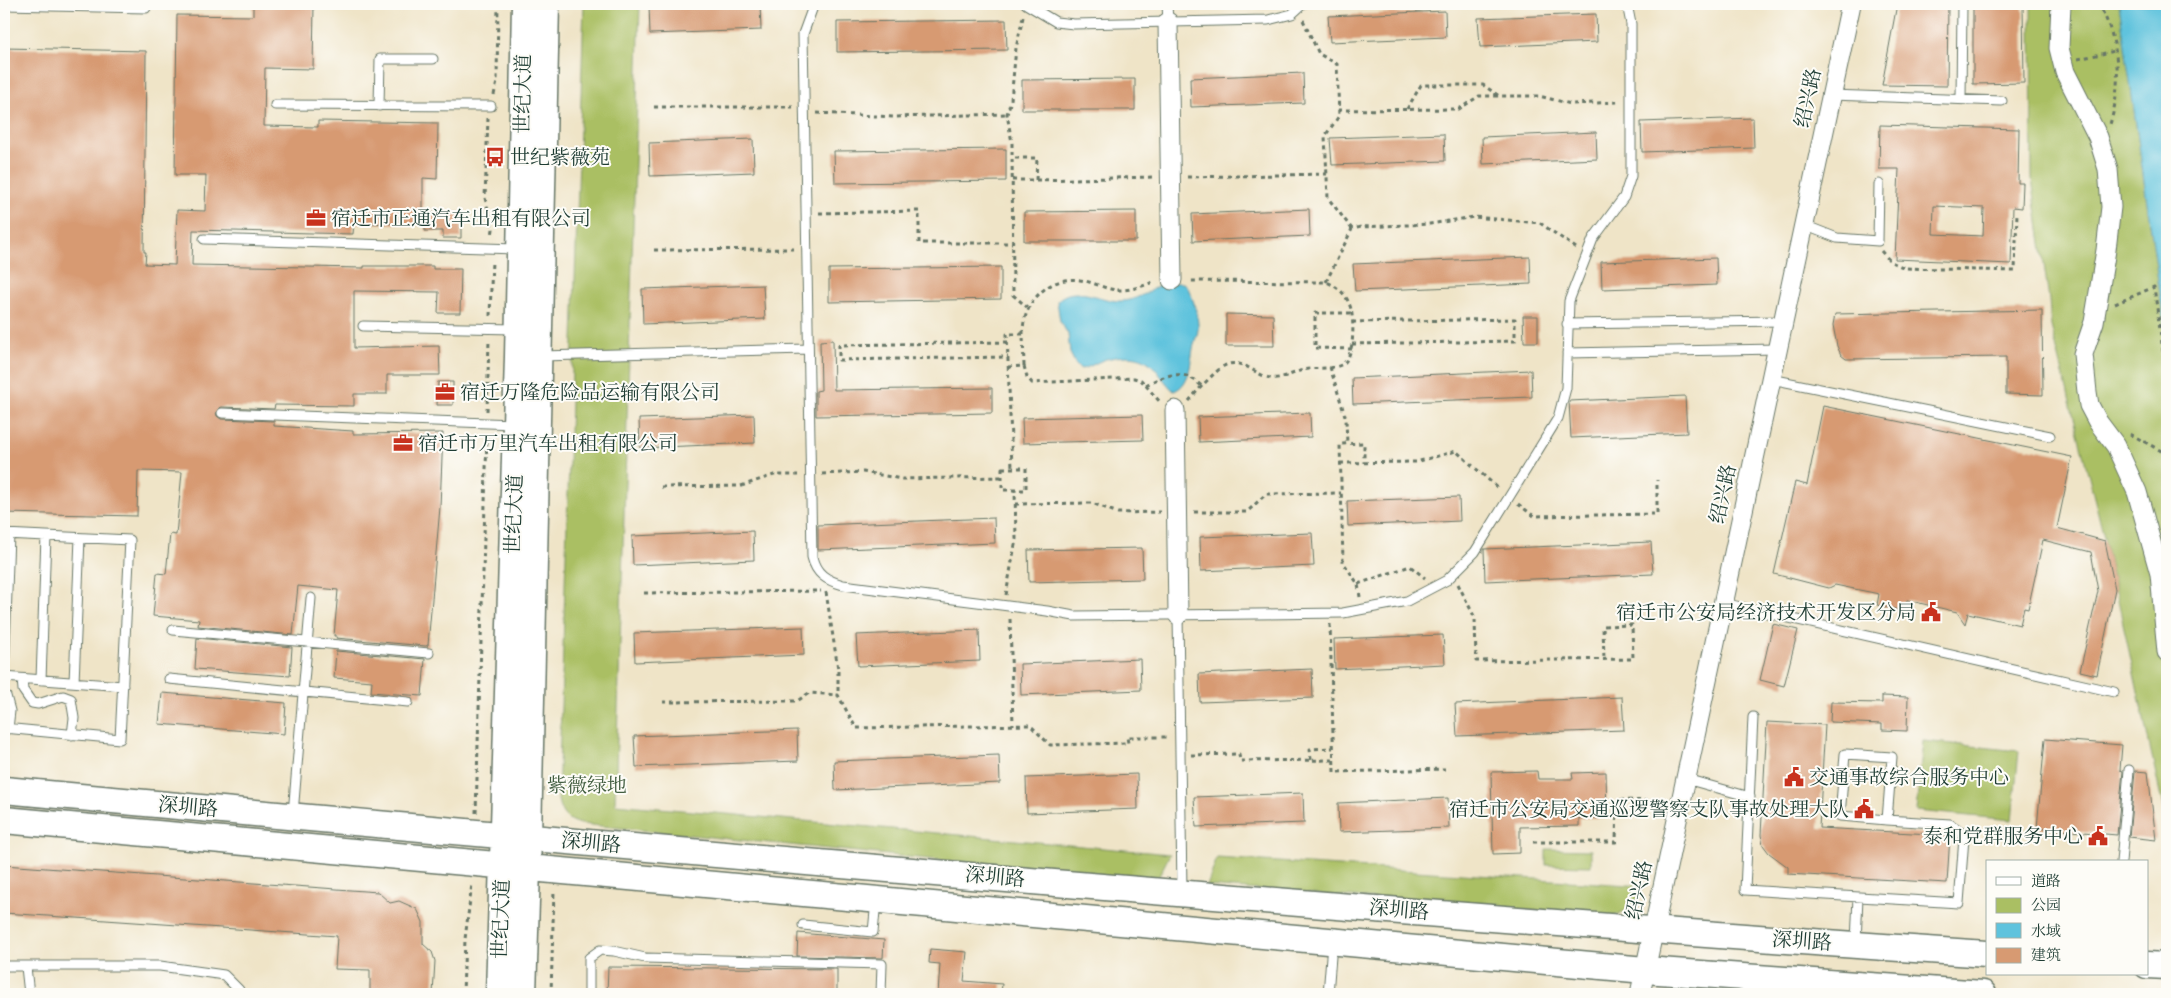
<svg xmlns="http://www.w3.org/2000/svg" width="2171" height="998" font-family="Alegreya,'Noto Serif SC',serif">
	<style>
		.green { fill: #aabf63; stroke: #647e4c }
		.water { fill: #5fc3dd; stroke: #3f8088 }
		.building { fill: #d79a72; fill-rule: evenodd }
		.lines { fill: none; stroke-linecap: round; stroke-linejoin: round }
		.lane-casing { stroke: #687767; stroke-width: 11 }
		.street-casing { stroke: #687767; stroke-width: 21 }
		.secondary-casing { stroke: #687767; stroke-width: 29 }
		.path { stroke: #687767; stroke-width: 3; stroke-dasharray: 4 4; stroke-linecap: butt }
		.lane { stroke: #fff; stroke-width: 9 }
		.street { stroke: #fff; stroke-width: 19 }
		.secondary { stroke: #fff; stroke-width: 26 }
		.labels { text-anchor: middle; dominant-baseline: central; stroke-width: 4; stroke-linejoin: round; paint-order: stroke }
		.street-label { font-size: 20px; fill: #1f3d34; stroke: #fdfcf7 }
		.poi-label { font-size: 20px; fill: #1f3d34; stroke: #fdfcf7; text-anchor: start }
		.park-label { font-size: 20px; fill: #425e40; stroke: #fdfcf7 }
	</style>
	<rect width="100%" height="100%" fill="#fdfcf7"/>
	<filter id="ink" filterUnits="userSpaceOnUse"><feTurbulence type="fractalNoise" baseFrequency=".02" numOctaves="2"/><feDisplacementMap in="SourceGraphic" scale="10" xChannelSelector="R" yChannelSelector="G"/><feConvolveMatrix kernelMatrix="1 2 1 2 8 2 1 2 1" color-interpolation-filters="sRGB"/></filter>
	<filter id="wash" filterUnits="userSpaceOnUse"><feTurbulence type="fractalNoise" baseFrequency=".0096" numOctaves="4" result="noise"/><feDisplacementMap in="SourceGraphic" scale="20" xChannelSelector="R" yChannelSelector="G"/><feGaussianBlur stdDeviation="1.12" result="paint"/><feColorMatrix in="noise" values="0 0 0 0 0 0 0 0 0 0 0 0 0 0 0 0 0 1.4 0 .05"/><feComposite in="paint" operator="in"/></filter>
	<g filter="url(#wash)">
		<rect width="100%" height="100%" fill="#efe4c7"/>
		<path class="green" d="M584,4H640L615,804L1170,854L1156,882L581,824C566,821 561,814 558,800Z
			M2031,4H2119L2167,344V825L2105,541L2051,326L2049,300L2032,179Z
			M1923,741L2019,751L2012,820L1916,811Z
			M1546,849L1591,850V866L1546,865Z
			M1217,858L1644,886L1632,907L1613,917L1207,886Z"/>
		<path class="water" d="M2119,4H2167V344Z
			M1183,283C1192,288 1199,319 1198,329C1198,334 1195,339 1194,344C1190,359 1192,384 1174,391C1164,383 1158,369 1148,362C1136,353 1116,356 1103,360C1095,363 1089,368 1081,369L1076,365L1070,353L1068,334L1060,321L1057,301C1074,283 1100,301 1120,301C1136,301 1147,292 1160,285C1165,282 1176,283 1183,283Z"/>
		<g id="blocks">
			<path class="building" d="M253,4H314L313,69L265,68L264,126L318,127V121L438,123L437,179L423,178V224L354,223L353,234L193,230L192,265L364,268V266H433V269H461L460,313H438L439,292L354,291V348L439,346L440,375H387V394H354V406L275,405L274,409L222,407L219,408L216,412L217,416L221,419L274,421V426L353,431V434L443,433L440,507L428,645L426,646L336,638L337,636H334L338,590L298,586L293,635L198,626L199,620L153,616L157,573L166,574L170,534L176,535L182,472L138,471L137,516L4,513V48L146,51L144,252H146L145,264L175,265L177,210L205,211L206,175H175L177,15L253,16Z
				M649,4H760L761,30L650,34Z
				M1897,4H1948L1947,86L1882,85Z
				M1973,4H2023L2024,83L1973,84Z
				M1445,11L1446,37L1330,42L1328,16Z
				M1596,14L1597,42L1480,47L1478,18Z
				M1006,20L1007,50L837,52V22Z
				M1303,73L1304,103L1191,107L1190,78Z
				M1135,79V110H1022V80Z
				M1753,118L1754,148L1642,152L1641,122Z
				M1880,125L2019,129L2018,183H2023L2022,208L2013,207L2011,264L1895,259L1899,169H1879ZM1934,206L1984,208L1983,236L1933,234Z
				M1596,132L1597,159L1483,164L1482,137Z
				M1444,134L1445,161L1332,165L1330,138Z
				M753,139L754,172L650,176L649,143Z
				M1006,149V181L835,183L834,151Z
				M1309,209L1310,236L1193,241L1192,214Z
				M1136,211V241H1024V212Z
				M425,212H461V238H443V231H425Z
				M1530,257L1531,284L1355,291L1353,264Z
				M1716,258L1717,285L1602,289L1601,262Z
				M1001,267V299L829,302V269Z
				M763,285L765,319L643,324L642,289Z
				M2042,310L2043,395L2006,394V357L1846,359L1841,355L1837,346L1833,325L1835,314Z
				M1226,314L1273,315L1274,346H1226Z
				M1523,316H1538V342H1524Z
				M833,340L834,390L992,388V413L816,416V391L821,390L820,341Z
				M1531,370L1532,397L1353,404L1352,378Z
				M438,382H453V405H437Z
				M1685,396L1687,433L1571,438L1569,401Z
				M1823,406L2072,457L2057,528L2105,541L2115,589L2097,675L2080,671L2098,591L2091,552L2043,540L2028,609L2024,608L2020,625L1968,613L1965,624L1957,612L1907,600L1904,611L1877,605L1879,594L1835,585L1829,588L1774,574L1795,482L1807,485Z
				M1310,413L1311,437L1199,442L1198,417Z
				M754,415L755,443L640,448L639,419Z
				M1142,415L1143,440L1023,443L1022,418Z
				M1459,497L1460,521L1348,526L1347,501Z
				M994,518L995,543L818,550V525Z
				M753,531L754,560L633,565L632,536Z
				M1312,533L1314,566L1201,571L1200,537Z
				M1651,542L1653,574L1485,581L1484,549Z
				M1142,548L1143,579L1029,582L1028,550Z
				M1773,624L1798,630L1784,686L1760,680Z
				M803,627L804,655L635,662L634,633Z
				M979,630L980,661L858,666L856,635Z
				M1443,635L1445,664L1335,669L1334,639Z
				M197,638L292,647L290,676L195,669Z
				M336,651L425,659L422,696L371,692L372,681L334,678Z
				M1140,659L1141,690L1021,695L1020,664Z
				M1312,669L1313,698L1200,702L1199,674Z
				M162,693L286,703L284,734L159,724Z
				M1882,696L1908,697L1907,731L1882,730V724L1830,722L1831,702L1882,703Z
				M1622,697L1624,730L1457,736L1455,704Z
				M1767,722L1825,725L1819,828L1950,835L1947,883L1788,874V867L1769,853L1763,845L1761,835Z
				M797,730L798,761L636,767L634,736Z
				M2045,739L2122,745L2120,770L2123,771L2117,835L2037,828Z
				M999,755L1000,783L835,790L834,761Z
				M1537,771L1538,779H1573L1572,773L1606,772L1607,818H1579V826L1520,827V853L1493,854L1491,772Z
				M2135,771L2148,772L2156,840L2129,837Z
				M1137,774L1138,809L1027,813L1026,778Z
				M1303,793L1304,823L1196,827L1194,797Z
				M1448,798L1449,828L1339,832L1338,803Z
				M4,865L378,892L390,903L399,901L417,909L423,922V944L432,952L435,961L433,994H370V970L335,969L337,936L4,913Z
				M798,933L884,940L883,958L797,956Z
				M930,949L967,952L964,981L1002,984L1001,994H938L940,964L929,963Z
				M608,967L837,969V994H607Z"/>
		</g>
	</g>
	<g filter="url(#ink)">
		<use href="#blocks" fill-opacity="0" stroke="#687767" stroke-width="1"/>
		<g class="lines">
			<defs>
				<path id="lane" d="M814,4L803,34L812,557C816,574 826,580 843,585L1047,611L1074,616L1343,613L1407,601L1447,580L1475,552L1558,418L1566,388L1569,301L1593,239L1624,197L1631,176V24L1627,4
					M1026,4L1056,22L1074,24L1268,20L1292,14L1303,4
					M1167,4L1168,22
					M4,5L146,8
					M1831,95L2002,101
					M1961,99L1962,4
					M275,105L491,106
					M379,106L380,59H433
					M1804,225L1837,238L1878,241L1879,184
					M204,239L519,249
					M1567,324L1783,321
					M363,326L515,329
					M1567,353L1777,349
					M541,356L808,349
					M1771,379L2050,436
					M222,413L514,424
					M4,534L130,540L120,739L4,728
					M1723,603L2114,692
					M1178,615L1182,890
					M173,630L429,653
					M4,677L9,534
					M4,677L123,686
					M22,679L23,690L32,703L38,704L63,696L71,699L74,718L72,735
					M169,679L408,702
					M41,680L46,536
					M74,682L80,538
					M4,695L6,696L10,711L8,729
					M1753,717L1745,890L1959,903L1964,838L1959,830L1950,824L1887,820L1892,757L1845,754L1840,816L1887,820
					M1686,779L1750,797
					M293,814L311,598
					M2121,862L2129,770
					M803,925L873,932L876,901
					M1856,942L1858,897
					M4,966H160L224,975L239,990V994
					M26,967L29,994
					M589,994V958L600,950L614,951L645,958L882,964L881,994
					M1328,994L1332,944"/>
				<path id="street" d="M2061,4L2059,48L2065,72L2098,137L2108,169L2111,207L2106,250L2094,322L2083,354L2087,392L2089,405L2098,422L2116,446L2137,492L2160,574L2167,652
					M1168,22L1172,280
					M1175,410L1178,615
					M1640,994L1851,4"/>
				<path id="secondary" d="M4,790C664,851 1325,909 1987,954
					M4,820L1645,970L1983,994
					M2147,965L2167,966
					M499,994L518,357L525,4
					M523,994L528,838L546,4"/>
			</defs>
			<use href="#lane" class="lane-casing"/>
			<use href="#street" class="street-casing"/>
			<use href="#secondary" class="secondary-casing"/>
			<path class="path" d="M2098,4C2120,38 2122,86 2110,124
				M1023,17L1016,48L1011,100L1007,114L1012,143L1013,295L1027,307
				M1303,20L1319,54L1337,64L1339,116L1325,136L1328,198L1352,229
				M2078,59L2115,51
				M494,95L497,82L498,4
				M654,107H793
				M1407,109L1421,85H1483L1499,96
				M1338,110L1459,109L1479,96H1539L1571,104L1620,102
				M817,113L894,117L1007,114
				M488,118L485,198L493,229L492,236
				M1187,177L1327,174
				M1012,180H1036L1037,158H1012
				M1036,180L1153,177
				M819,213L919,211V243H1012
				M654,250L796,249
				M1881,251L1891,262L1905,268L2015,271L2017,213
				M1326,282L1352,229L1361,227L1430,224L1474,217L1540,223L1576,248
				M2115,304L2154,287L2167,379
				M490,316L492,260
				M1023,334C1022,304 1048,275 1080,280C1095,282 1107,291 1122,290C1133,290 1145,285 1156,281
				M1008,342L839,345V360L1008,357
				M1352,344L1515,341V319L1352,322
				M1352,349L1315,348V313H1352
				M1024,366L1027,377L1032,383L1134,378L1141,380L1161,403
				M1008,367L1024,366L1023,334H1007L1012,468
				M1330,367L1346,419L1347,444
				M1146,385C1158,378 1175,371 1189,377C1194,379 1199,384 1203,387
				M1189,401C1195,393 1216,370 1224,366C1241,357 1254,374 1270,378C1280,380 1293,373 1303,370C1315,367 1330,370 1341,365C1355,359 1354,322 1351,309C1347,295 1339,287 1326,282L1189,281
				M487,411L489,340
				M2130,434L2167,454
				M1340,463L1416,462L1456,451L1499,489
				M1002,468H1026V490H1002Z
				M822,474L863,472L902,479L1002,477
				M661,487L741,486L774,475H798
				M1015,504L1092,503L1118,513L1160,512
				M1518,504L1534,516L1657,514V480
				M1194,512H1247L1266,494L1341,493
				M1358,584L1410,566L1425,578
				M1458,584L1475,618L1476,661L1633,659L1632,625L1603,626L1604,660
				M826,592L838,669V695
				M644,593L821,591
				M1006,595L1016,539L1015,490
				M1360,597L1358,584L1343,562L1340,444L1364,443V463
				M1010,619L1013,725
				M1330,624L1334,772L1445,769
				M663,702L797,701L809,693L838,695L856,728L1030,725L1050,745L1128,743L1127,737H1169
				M1191,755L1239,754L1240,761L1333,760
				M1311,760L1310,749L1333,748
				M476,813L487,435
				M1533,842H1616L1617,800L1663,801
				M463,994L465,939L472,884
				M551,994L554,890"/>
			<use href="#lane" class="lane"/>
			<use href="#street" class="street"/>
			<use href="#secondary" class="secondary"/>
		</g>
	</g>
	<defs>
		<symbol id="bus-bare" viewBox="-9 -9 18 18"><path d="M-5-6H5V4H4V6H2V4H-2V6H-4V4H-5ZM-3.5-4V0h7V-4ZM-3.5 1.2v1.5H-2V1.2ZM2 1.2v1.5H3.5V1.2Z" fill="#c8321e" stroke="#fdfcf7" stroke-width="2.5" paint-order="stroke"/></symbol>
		<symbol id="office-bare" viewBox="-9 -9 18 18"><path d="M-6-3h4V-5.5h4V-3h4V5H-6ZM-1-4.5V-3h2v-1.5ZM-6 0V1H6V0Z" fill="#c8321e" stroke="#fdfcf7" stroke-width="2.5" paint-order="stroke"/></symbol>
		<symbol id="civic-bare" viewBox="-9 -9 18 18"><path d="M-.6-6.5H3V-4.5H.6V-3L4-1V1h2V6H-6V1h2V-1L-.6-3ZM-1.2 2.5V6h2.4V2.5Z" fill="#c8321e" stroke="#fdfcf7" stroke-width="2.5" paint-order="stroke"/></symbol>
	</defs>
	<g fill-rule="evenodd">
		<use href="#bus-bare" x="481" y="143" width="28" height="28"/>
		<use href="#office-bare" x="302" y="204" width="28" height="28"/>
		<use href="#office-bare" x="431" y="378" width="28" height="28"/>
		<use href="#office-bare" x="389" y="429" width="28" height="28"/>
		<use href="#civic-bare" x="1917" y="598" width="28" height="28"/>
		<use href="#civic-bare" x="1780" y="763" width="28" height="28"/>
		<use href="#civic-bare" x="1850" y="795" width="28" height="28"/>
		<use href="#civic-bare" x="2084" y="822" width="28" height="28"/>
	</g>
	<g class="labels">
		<g class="street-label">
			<text transform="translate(523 94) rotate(-89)">世纪大道</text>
			<text transform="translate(1808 98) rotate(-78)">绍兴路</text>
			<text transform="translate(1723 494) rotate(-78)">绍兴路</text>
			<text transform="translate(514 514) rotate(-88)">世纪大道</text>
			<text transform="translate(188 807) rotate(5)">深圳路</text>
			<text transform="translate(591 843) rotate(5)">深圳路</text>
			<text transform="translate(995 877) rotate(5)">深圳路</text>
			<text transform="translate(1639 890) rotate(-78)">绍兴路</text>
			<text transform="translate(1399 910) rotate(5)">深圳路</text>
			<text transform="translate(501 919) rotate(-88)">世纪大道</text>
			<text transform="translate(1802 941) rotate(4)">深圳路</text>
		</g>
		<g class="poi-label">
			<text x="510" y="157">世纪紫薇苑</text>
			<text x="331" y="218">宿迁市正通汽车出租有限公司</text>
			<text x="460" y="392">宿迁万隆危险品运输有限公司</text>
			<text x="418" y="443">宿迁市万里汽车出租有限公司</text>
			<text x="1916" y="612" text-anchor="end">宿迁市公安局经济技术开发区分局</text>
			<text x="1809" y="777">交通事故综合服务中心</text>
			<text x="1849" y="809" text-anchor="end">宿迁市公安局交通巡逻警察支队事故处理大队</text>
			<text x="2083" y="836" text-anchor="end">泰和党群服务中心</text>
		</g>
		<g class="park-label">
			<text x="587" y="785">紫薇绿地</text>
		</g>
	</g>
	<rect width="2171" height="998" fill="none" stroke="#fdfcf7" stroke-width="20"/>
	<rect x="1986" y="860" width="162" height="115" fill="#fdfcf7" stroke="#a4b0a9"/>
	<rect x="1996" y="877" width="25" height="8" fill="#ffffff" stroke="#a4b0a9"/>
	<text x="2031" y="886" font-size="15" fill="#1f3d34">道路</text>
	<rect x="1996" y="898" width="25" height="15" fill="#aabf63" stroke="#a4b0a9"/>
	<text x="2031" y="910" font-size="15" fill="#1f3d34">公园</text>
	<rect x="1996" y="923" width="25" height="15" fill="#5fc3dd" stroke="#a4b0a9"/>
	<text x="2031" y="936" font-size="15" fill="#1f3d34">水域</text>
	<rect x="1996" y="948" width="25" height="15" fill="#d79a72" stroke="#a4b0a9"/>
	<text x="2031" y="960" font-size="15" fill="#1f3d34">建筑</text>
</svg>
